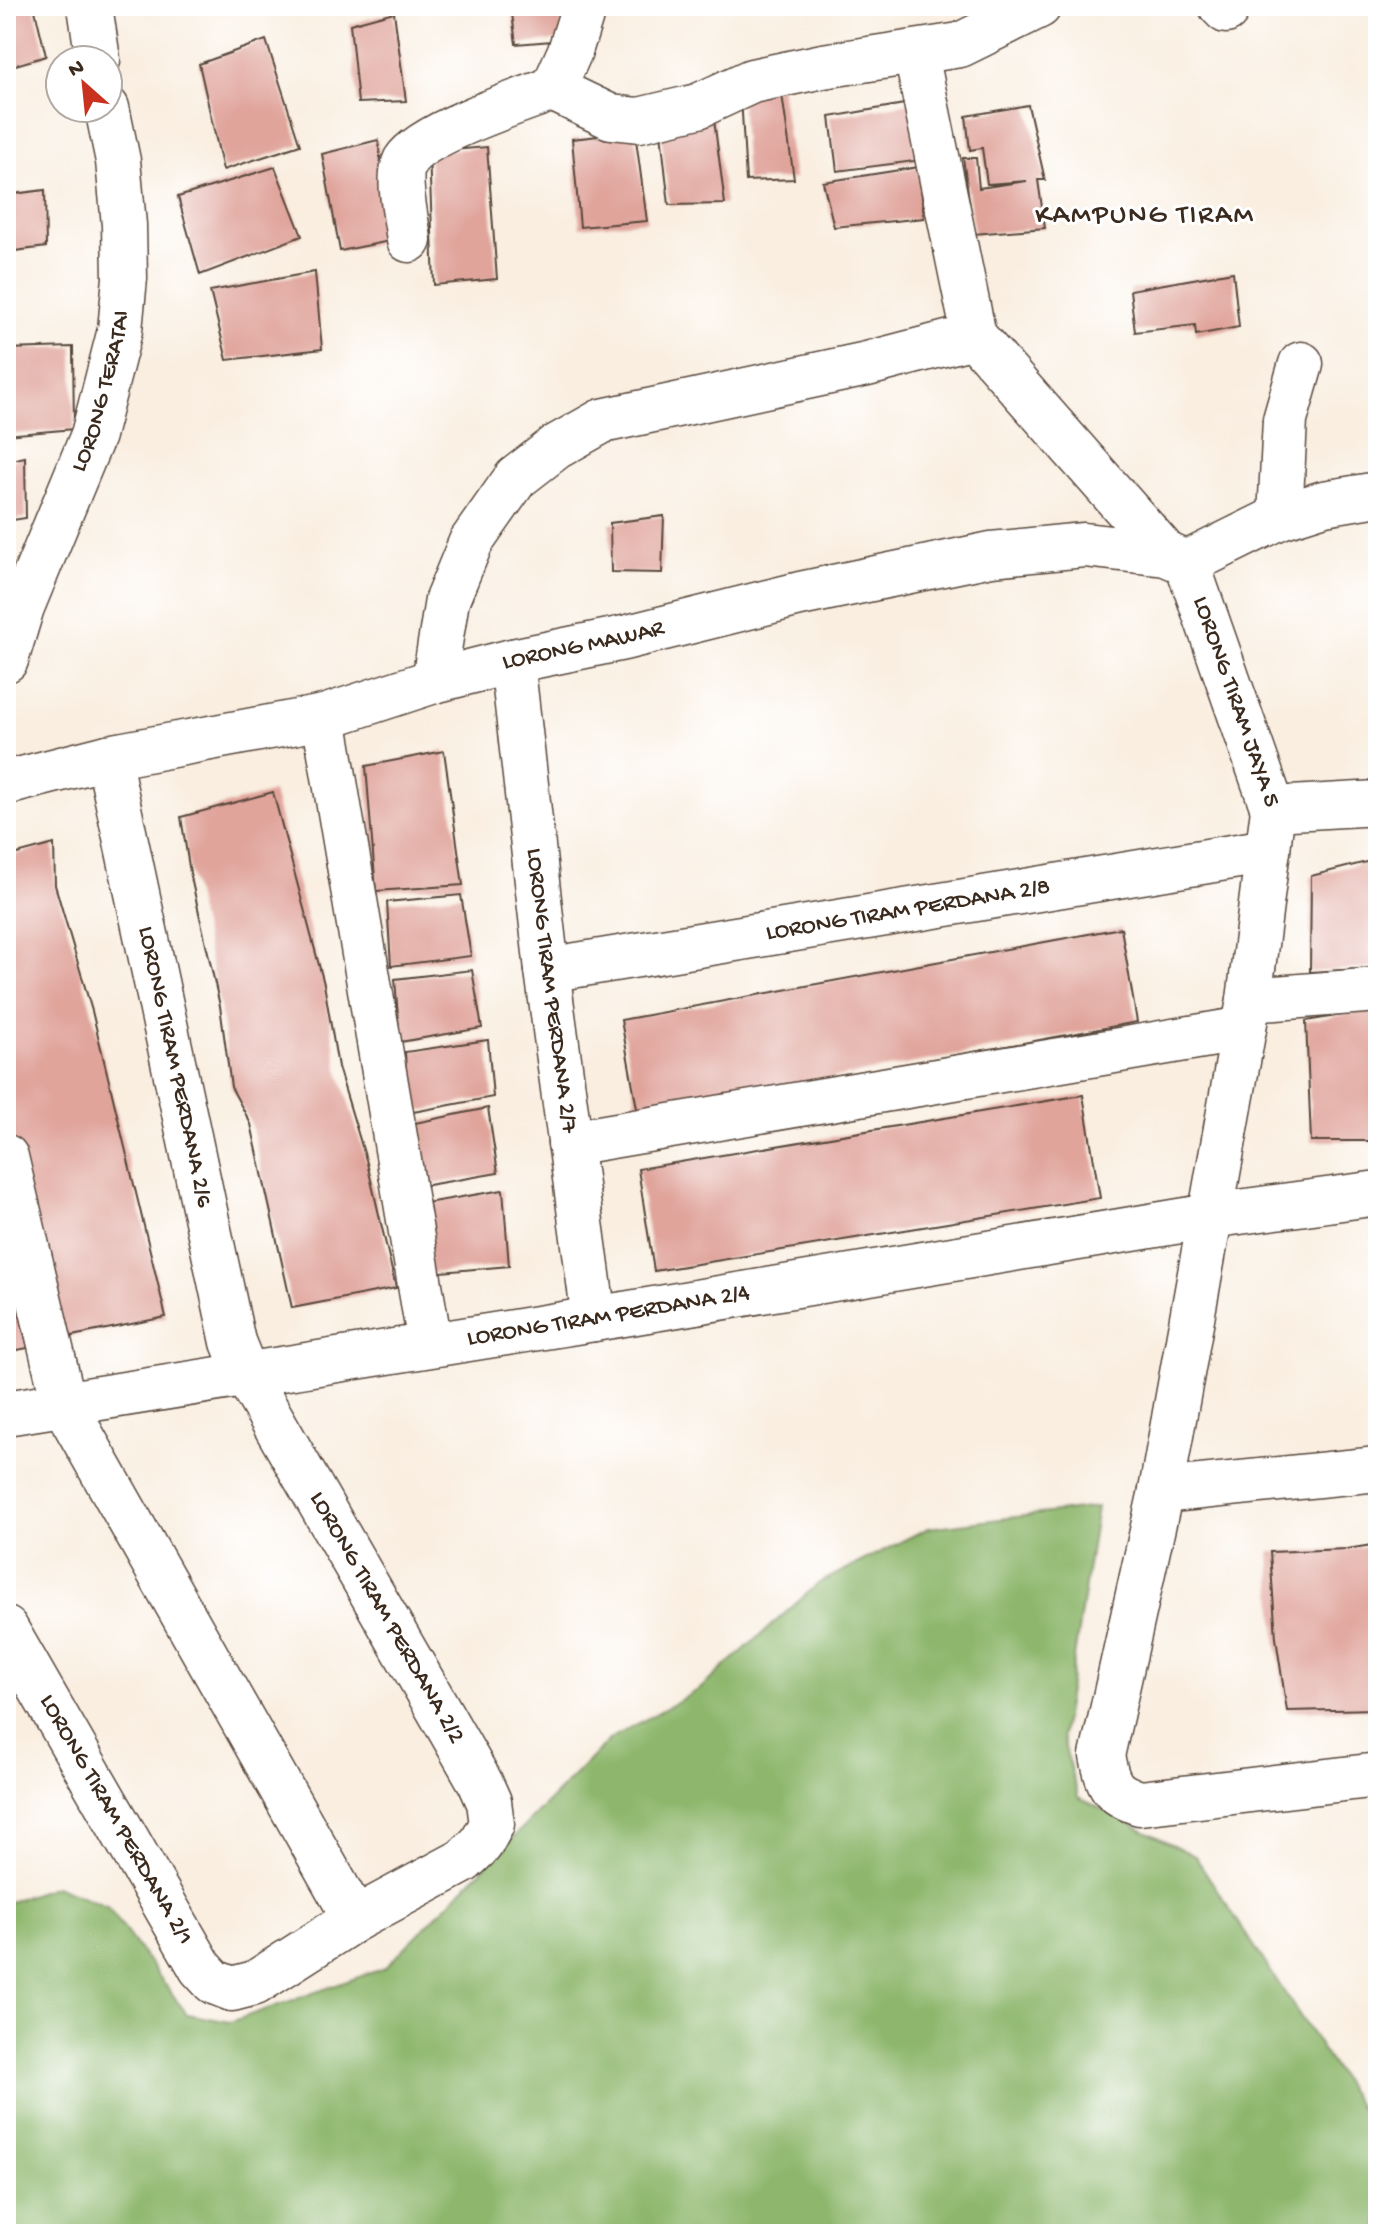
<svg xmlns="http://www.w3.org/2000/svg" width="1384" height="2240" font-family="'Gochi Hand',sans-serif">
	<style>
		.forest { fill: #8eb76d; stroke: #647046; stroke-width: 2 }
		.building { fill: #e0a49b }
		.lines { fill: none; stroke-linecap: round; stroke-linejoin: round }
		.minor-casing { stroke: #58473b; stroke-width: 47 }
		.minor { stroke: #fff; stroke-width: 44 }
		.labels { text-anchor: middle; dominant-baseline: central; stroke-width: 6; stroke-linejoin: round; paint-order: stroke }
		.street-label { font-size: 24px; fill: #3b2a1e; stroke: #fff }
		.quarter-label { font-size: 28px; letter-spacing: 2px; fill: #3b2a1e; stroke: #fff }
	</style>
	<rect width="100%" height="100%" fill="#fff"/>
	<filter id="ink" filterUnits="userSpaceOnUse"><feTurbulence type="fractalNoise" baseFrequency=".0125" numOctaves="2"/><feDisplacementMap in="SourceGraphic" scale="16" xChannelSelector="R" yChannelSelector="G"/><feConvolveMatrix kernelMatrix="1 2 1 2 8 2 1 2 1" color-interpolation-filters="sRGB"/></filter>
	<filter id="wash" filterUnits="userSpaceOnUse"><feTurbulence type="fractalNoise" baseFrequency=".006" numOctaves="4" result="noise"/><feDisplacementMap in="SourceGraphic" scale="32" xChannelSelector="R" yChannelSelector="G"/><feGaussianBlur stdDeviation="1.8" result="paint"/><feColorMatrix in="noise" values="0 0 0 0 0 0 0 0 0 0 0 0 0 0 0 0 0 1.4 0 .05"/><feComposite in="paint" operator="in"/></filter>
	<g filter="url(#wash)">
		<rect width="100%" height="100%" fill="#f9eee0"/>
		<path class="forest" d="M1097,1507L1062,1736L1078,1797L1195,1856L1378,2135V2234H6V1903L55,1886L107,1906L187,2014L230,2022L385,1968L610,1739L700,1689L819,1583L928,1528Z"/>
		<g id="blocks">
			<path class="building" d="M6,6H34L46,56L6,68Z
				M511,6H560L564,40L516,44Z
				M394,12L406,101L358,103L350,24Z
				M266,40L300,145L223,170L199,64Z
				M781,87L794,179L746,181L741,96Z
				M910,103L915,161L837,171L830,117Z
				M1028,105L1045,180H1038L1045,228L974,234L963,158H976L979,188L1027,181L987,184L982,148L970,150L966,116Z
				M713,112L725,204L669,205L659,115Z
				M635,132L647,221L580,227L572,139Z
				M378,140L390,241L340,251L322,154Z
				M487,147L497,279L434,285L429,152Z
				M275,167L302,236L200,275L178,197Z
				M919,167L924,218L834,227L823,182Z
				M45,190L46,247L6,252V195Z
				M315,272L322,349L227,360L210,291Z
				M1233,272L1239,327L1196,335L1195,325L1135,332L1130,290Z
				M73,347L74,429L6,435V349Z
				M25,457L26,518L6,521V461Z
				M664,516L662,573L611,572L610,523Z
				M444,751L463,885L376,891L366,766Z
				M273,792L324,984L338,1067L367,1163L396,1288L292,1308L251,1124L231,1087L220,1006L190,873L181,817Z
				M54,844L55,885L92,1011L166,1317L57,1339L6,1127V857Z
				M1378,859V968L1310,972L1311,876Z
				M461,895L471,956L391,966L387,902Z
				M1121,928L1137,1022L638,1114L621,1020Z
				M472,970L482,1028L400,1042L395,979Z
				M1378,1009V1141H1311L1306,1021Z
				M488,1040L493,1097L408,1113L405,1052Z
				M1083,1095L1100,1198L654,1271L638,1169Z
				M488,1108L498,1173L422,1186L415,1123Z
				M503,1190L509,1266L430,1273L426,1203Z
				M1378,1227V1272H1376L1372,1228Z
				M6,1256L28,1348L6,1352Z
				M1378,1544V1709L1287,1711L1276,1638L1270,1552L1347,1549Z"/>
		</g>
	</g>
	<g filter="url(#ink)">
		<use href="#blocks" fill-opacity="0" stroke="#58473b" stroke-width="2"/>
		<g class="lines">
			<defs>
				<g id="minor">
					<path d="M90,6L98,60"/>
					<path d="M1221,6L1226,11"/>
					<path d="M916,54L974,336L1166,554"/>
					<path d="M553,89L611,117L639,120L698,106L752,81L823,66L960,45L1039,6"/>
					<path d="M409,240C407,220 396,179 405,161C421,134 522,100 553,89L570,51L584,6"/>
					<path d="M1280,517L1285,420L1301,364"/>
					<path d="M1187,563L1280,517L1324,503L1378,494"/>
					<path id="s1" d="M6,660L22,607L93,435L120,330L125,278L124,225L118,161L107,108"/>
					<path id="s2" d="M512,661L547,970L594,1319"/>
					<path d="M434,681L447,600L471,542L516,478L556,447L602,421L867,364L974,336"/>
					<path d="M324,717L430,1344"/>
					<path id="s3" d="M6,783L108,757L324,717L434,681L512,661L624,638L800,594L991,554L1084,545L1166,554L1187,563L1273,809L1249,1000L1161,1491L1102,1756C1108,1785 1111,1794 1140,1803L1378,1775"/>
					<path d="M1273,809L1378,803"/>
					<path id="s4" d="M547,970L1268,851"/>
					<path d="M1249,1000L1378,990"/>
					<path d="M570,1143L1244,1029"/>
					<path d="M6,1157L64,1404L355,1919"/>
					<path id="s5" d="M6,1413L594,1319L1210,1216L1378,1193"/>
					<path d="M1161,1491L1378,1469"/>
					<path id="s6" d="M6,1629L201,1968L214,1982L232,1989L255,1983L355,1919L463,1861L481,1844L492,1824L489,1802L480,1782L246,1374L233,1342L108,757"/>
				</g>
			</defs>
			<use href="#minor" class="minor-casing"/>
			<use href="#minor" class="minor"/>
		</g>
	</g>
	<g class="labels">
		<g class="street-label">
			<text stroke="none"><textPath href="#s1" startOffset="286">LORONG TERATAI</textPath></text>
			<text stroke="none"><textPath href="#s3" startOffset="594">LORONG MAWAR</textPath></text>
			<text stroke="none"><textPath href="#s3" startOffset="1358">LORONG TIRAM JAYA 5</textPath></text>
			<text stroke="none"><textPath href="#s4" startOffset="366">LORONG TIRAM PERDANA 2/8</textPath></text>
			<text stroke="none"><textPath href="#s2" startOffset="332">LORONG TIRAM PERDANA 2/7</textPath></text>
			<text transform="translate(174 1067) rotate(78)">LORONG TIRAM PERDANA 2/6</text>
			<text stroke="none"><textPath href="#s5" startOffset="610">LORONG TIRAM PERDANA 2/4</textPath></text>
			<text transform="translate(386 1618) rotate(60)">LORONG TIRAM PERDANA 2/2</text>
			<text stroke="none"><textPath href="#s6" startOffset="220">LORONG TIRAM PERDANA 2/1</textPath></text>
		</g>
		<g class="quarter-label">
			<text x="1145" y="216">KAMPUNG TIRAM</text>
		</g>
	</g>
	<rect width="1384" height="2240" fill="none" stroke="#fff" stroke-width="32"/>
	<g transform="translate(84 84) rotate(333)"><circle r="38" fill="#ffffff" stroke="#b1aaa5" stroke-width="2"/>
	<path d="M0-6L14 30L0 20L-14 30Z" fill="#c8321e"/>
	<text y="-12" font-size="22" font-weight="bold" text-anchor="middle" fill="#3b2a1e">N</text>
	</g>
</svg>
